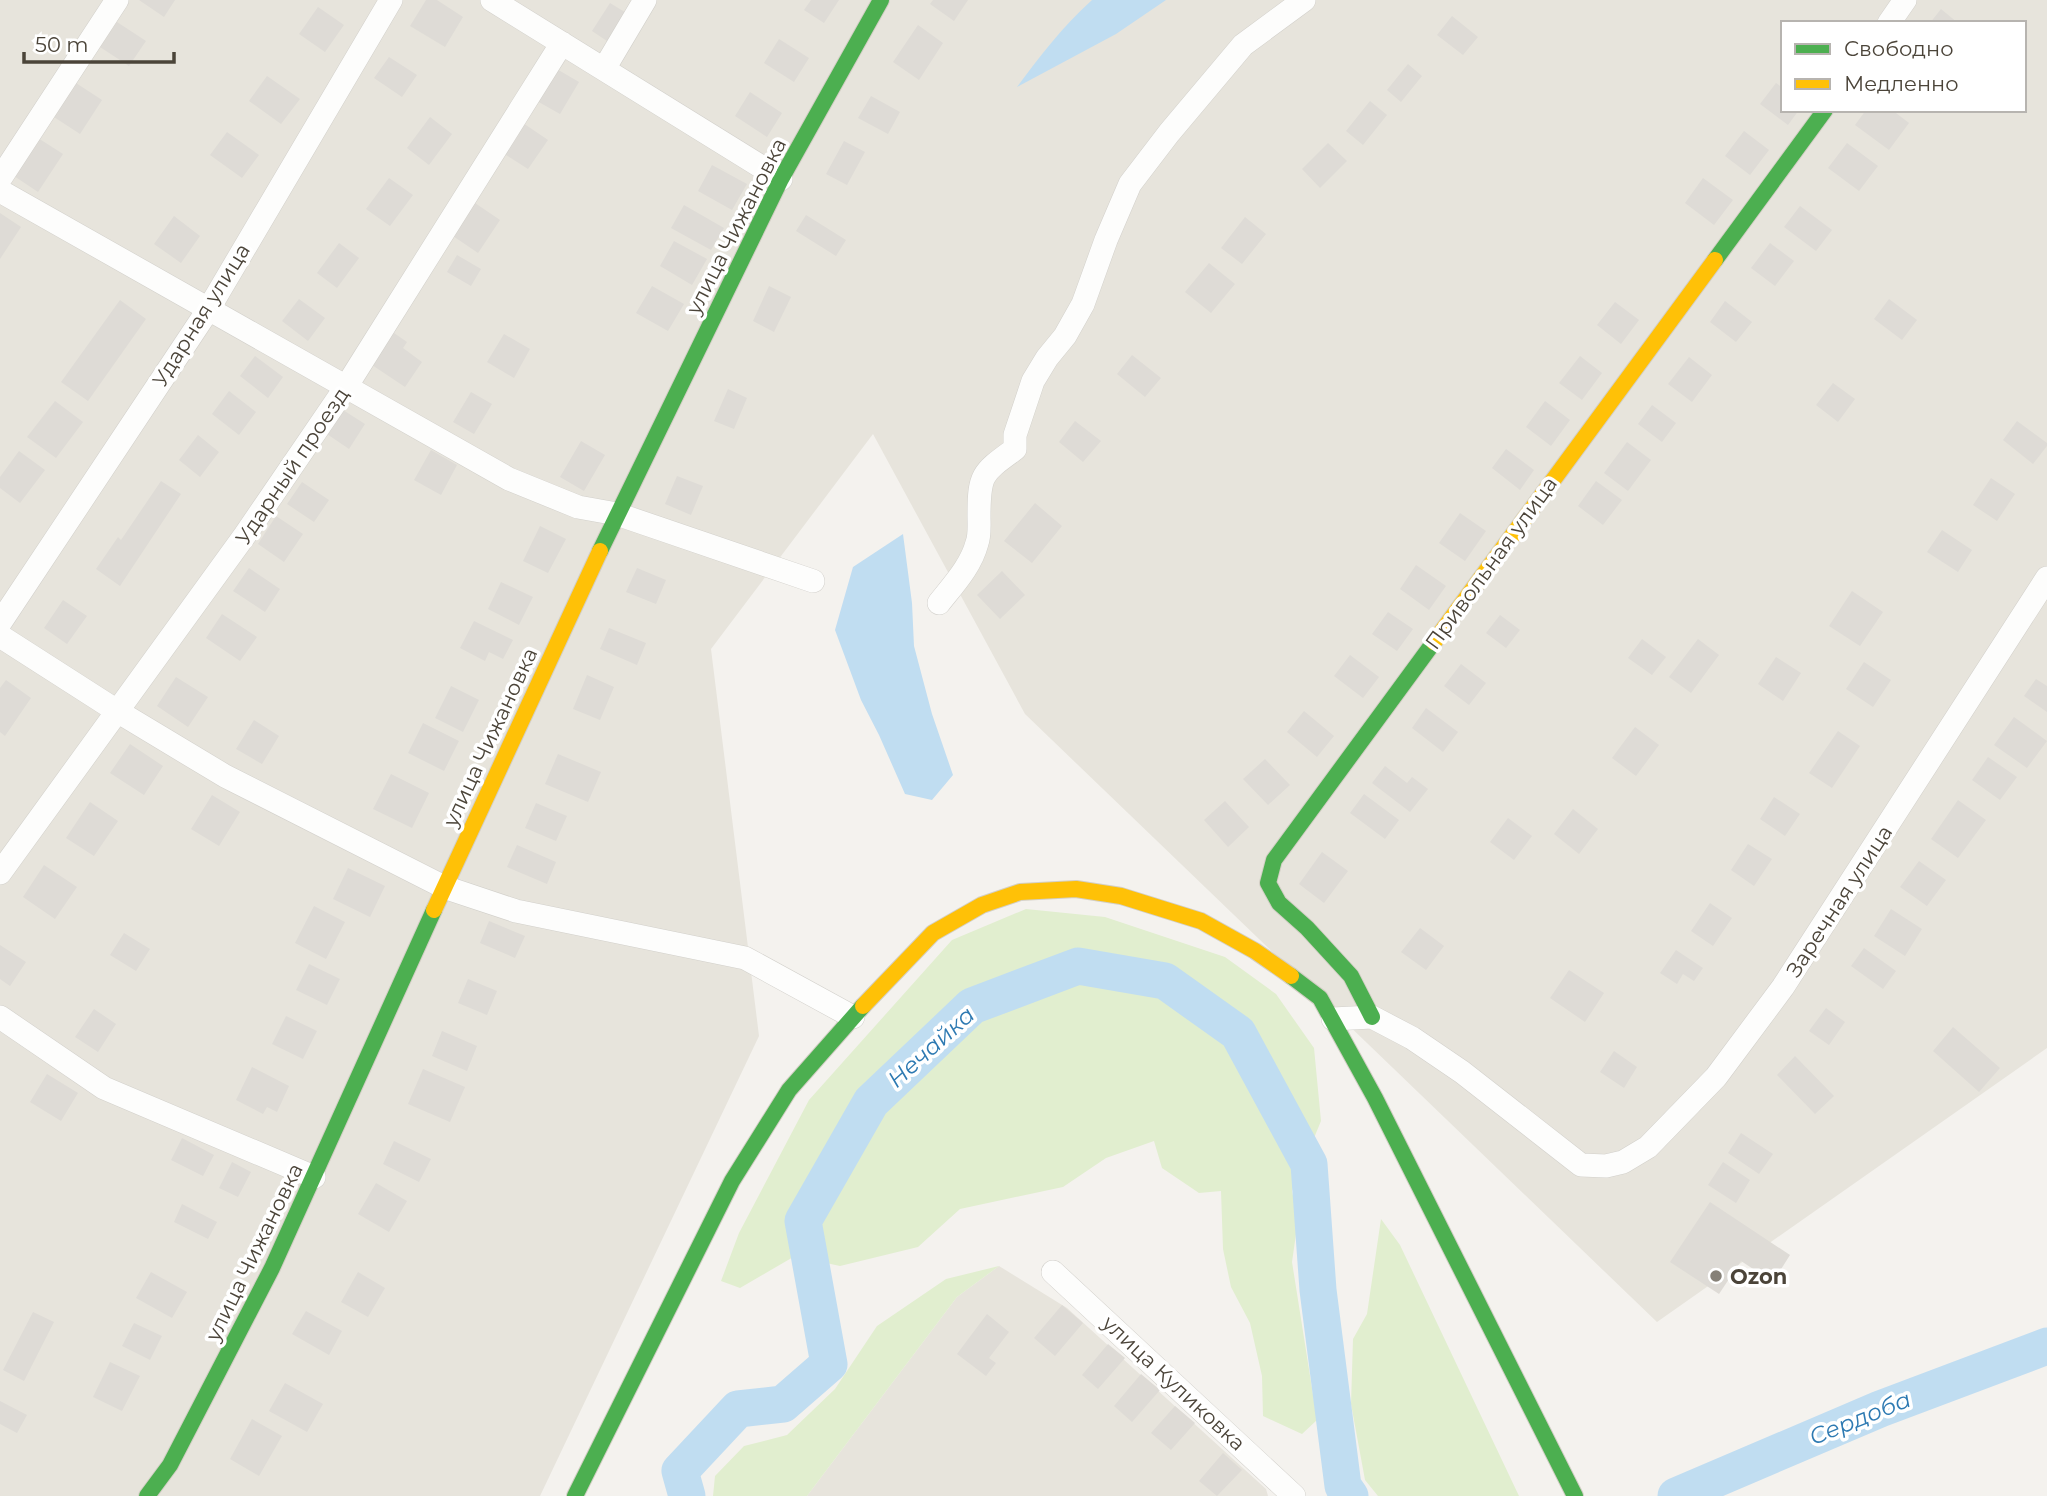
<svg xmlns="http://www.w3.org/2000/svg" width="2047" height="1496" font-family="Montserrat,sans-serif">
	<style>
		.residential { fill: #e7e4dc; fill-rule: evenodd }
		.green { fill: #e1eecf }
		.water { fill: #c0ddf1 }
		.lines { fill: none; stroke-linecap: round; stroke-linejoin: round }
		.river { stroke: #c0ddf1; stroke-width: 37 }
		.building { fill: #dedbd6 }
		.street-casing { stroke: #d2d0cb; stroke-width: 24 }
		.fast-casing { stroke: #d3cfc5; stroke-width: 18 }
		.slow-casing { stroke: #d3cfc5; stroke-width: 18 }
		.street { stroke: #fdfdfc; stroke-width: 23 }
		.fast { stroke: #4caf50; stroke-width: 16 }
		.slow { stroke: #ffc107; stroke-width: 16 }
		.poi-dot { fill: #868178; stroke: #fff; stroke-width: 2.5 }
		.labels { text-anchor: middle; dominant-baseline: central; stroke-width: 7; stroke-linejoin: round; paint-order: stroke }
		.street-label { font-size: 21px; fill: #4b4439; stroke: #fff }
		.poi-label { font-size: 21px; font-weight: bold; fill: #4b4439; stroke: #fff; text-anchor: start }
		.water-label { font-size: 23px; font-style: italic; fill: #2e7ab2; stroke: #fff }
	</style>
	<rect width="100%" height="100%" fill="#f4f2ee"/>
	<path class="residential" d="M0,0H2047V1048L1657,1322L1025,714L873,434L711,649L759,1036L540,1496H0ZM1783,23H2024V110H1783Z
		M999,1266L1067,1308L1266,1489L1268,1496H807L957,1297Z"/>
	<path class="green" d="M1026,909L1105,917L1225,957L1276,994L1314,1048L1321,1121L1292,1191L1298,1220L1292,1262L1317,1420L1302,1434L1263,1416L1262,1376L1250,1323L1231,1287L1223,1249L1221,1191L1199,1193L1162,1168L1154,1141L1106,1158L1063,1187L960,1209L918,1247L840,1266L795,1256L740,1288L721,1281L739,1233L809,1100L952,940Z
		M1381,1219L1400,1245L1519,1496H1378L1365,1480L1351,1404L1353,1339L1367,1314Z
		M999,1266L957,1297L807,1496H713L715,1476L744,1446L787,1435L835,1389L877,1326L946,1279Z"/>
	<path class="water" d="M1092,0H1166L1116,34L1017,87C1040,56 1063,26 1092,0Z
		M903,534L912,603L914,646L932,714L953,775L932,800L905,794L879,735L861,700L835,630L853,567Z"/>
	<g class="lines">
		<path class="river" d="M687,1496L680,1471L738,1409L783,1404L829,1364L803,1221L871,1102L972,1006L1078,966L1165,981L1238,1033L1309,1164L1318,1290L1343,1486L1350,1496
			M1676,1496L1880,1409L2047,1346"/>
	</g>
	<path class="building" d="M139,0H175L164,17Z
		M426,0H437L463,17L445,47L410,26Z
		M811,0H839L824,23L804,10Z
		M933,0H968L954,21L930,4Z
		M610,3L628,14L610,43L592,31Z
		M318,7L344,25L325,52L299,34Z
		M1941,9L1958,23H1930Z
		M1452,16L1478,37L1463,55L1437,35Z
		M117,22L146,41L129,66L100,47Z
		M918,25L943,43L919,80L893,62Z
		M779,39L809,58L794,82L764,63Z
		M389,57L417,75L402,97L374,78Z
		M1408,64L1422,76L1401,102L1387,90Z
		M555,68L579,82L560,114L537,101Z
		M267,76L300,99L281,124L249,101Z
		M76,83L102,100L80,134L54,117Z
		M1776,83L1783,88V110H1799L1788,125L1760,104Z
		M750,92L782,113L767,137L735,116Z
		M871,96L900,112L888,134L858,118Z
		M1370,101L1387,115L1363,145L1346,131Z
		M1866,110H1892L1909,123L1889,150L1855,125Z
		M430,117L452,134L429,165L407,148Z
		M523,123L548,140L528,169L503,153Z
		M1744,131L1769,150L1750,175L1725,156Z
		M227,132L259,155L242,178L210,155Z
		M38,138L63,154L38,192L14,176Z
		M844,141L865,152L847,185L826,174Z
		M1328,143L1347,161L1320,188L1302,169Z
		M1847,143L1878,166L1859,191L1828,168Z
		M712,165L747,184L732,210L698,191Z
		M389,178L413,195L390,226L366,209Z
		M1703,178L1733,200L1714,225L1685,203Z
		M475,203L500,220L478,253L453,236Z
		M684,205L724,228L711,250L671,228Z
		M1800,206L1832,230L1816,251L1784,227Z
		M0,213L21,227L0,259Z
		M806,215L846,240L836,256L796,231Z
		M174,216L200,236L181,263L154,244Z
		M1245,217L1266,234L1242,264L1221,248Z
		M674,241L707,259L692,285L660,266Z
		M339,243L359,258L337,288L317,273Z
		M1770,243L1794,261L1775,286L1751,268Z
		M457,255L481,269L471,286L447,272Z
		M1209,263L1235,284L1211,313L1185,292Z
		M652,286L684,304L668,331L636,313Z
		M769,286L791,297L774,332L753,321Z
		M299,299L325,318L308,341L282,321Z
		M1889,299L1917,320L1902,340L1874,319Z
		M120,300L146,319L88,401L61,382Z
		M1725,301L1752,322L1736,342L1710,322Z
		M1615,302L1639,320L1621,344L1597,325Z
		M394,333L407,342L403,348L422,362L405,387L372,365Z
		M504,334L530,349L514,378L487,362Z
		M1132,355L1161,378L1145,397L1117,374Z
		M255,356L283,377L268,398L240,376Z
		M1580,356L1602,373L1582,400L1559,383Z
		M1689,357L1712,375L1692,402L1668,384Z
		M1833,383L1855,399L1838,422L1816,405Z
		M728,389L747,398L734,429L714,421Z
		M229,391L256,412L239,435L212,414Z
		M471,392L492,404L474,434L453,422Z
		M55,401L83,422L56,458L27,437Z
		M1545,401L1570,420L1551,446L1526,427Z
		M1652,405L1676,423L1662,442L1638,424Z
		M343,410L365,424L349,449L327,434Z
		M1075,421L1101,441L1083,462L1059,442Z
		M2017,421L2047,443V446L2033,464L2003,440Z
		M198,435L219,452L200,477L179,460Z
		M581,441L605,455L584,491L560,477Z
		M1627,442L1651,460L1628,491L1604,473Z
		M1506,449L1534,470L1520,490L1492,468Z
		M431,450L457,465L441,495L414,480Z
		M19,451L45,470L20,503L0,488V477Z
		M677,476L703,486L691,515L665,504Z
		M1991,478L2015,494L1997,521L1973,505Z
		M161,481L181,494L120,586L96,569L118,537L121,540Z
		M1596,481L1622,500L1603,525L1578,506Z
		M302,482L329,500L314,522L287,504Z
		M1035,503L1062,526L1032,563L1004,541Z
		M1460,513L1486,531L1465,561L1439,543Z
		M276,516L303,534L284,562L258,544Z
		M540,526L566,539L548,573L523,561Z
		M1942,530L1972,550L1958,572L1927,552Z
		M1416,565L1446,586L1429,610L1400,589Z
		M249,568L280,589L265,612L233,591Z
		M637,568L666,580L656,604L626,592Z
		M1002,571L1025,595L1000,619L977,595Z
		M501,582L533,597L519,625L488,609Z
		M1852,591L1883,612L1860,646L1829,626Z
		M63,600L87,616L67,644L44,628Z
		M1388,612L1413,629L1397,651L1372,634Z
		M222,614L257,637L240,661L206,638Z
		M1500,615L1520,630L1506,648L1486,633Z
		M474,621L513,640L503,659L489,652L485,661L460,648Z
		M609,628L646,643L637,665L600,649Z
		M1642,639L1666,657L1652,675L1628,658Z
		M1698,639L1719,655L1691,693L1669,677Z
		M1350,655L1379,677L1363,698L1334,676Z
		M1776,657L1801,673L1783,701L1758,684Z
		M1864,662L1891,680L1873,707L1846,689Z
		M1461,664L1486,683L1469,705L1444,686Z
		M587,675L614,687L600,720L573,709Z
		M176,677L208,697L188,727L157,706Z
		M2036,679L2047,686V712L2024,696Z
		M6,680L31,698L5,736L0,732V688Z
		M451,686L479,700L463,732L435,718Z
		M1426,708L1458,732L1443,752L1412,728Z
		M1304,711L1334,736L1317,757L1287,732Z
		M2014,717L2047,741L2027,768L1994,745Z
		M254,720L279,736L262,764L236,749Z
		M423,723L459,741L444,771L408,753Z
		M1635,727L1659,745L1636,776L1612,758Z
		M1838,731L1860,746L1832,788L1809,773Z
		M130,744L163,766L144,795L110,773Z
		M558,754L601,772L588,802L545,784Z
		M1988,757L2017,777L2000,800L1972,780Z
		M1265,759L1290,785L1268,805L1243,779Z
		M1385,766L1407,783L1412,777L1428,789L1410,812L1372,783Z
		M391,774L429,793L412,828L373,809Z
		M1364,794L1399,820L1385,839L1350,813Z
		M212,795L240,812L219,846L191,829Z
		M1774,797L1800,814L1785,836L1760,819Z
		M1958,800L1986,820L1958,858L1931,839Z
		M1225,801L1249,827L1228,847L1204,820Z
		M90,802L118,821L94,856L66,838Z
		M536,803L567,816L556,841L525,828Z
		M1573,809L1598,829L1579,854L1554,834Z
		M1508,818L1532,836L1514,860L1490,842Z
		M1748,844L1772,859L1754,886L1731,870Z
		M517,845L556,862L547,884L507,867Z
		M1322,852L1348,871L1324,903L1299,884Z
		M1919,861L1946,880L1927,906L1900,887Z
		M44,865L77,887L55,919L23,897Z
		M348,868L385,886L370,917L333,899Z
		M1710,903L1732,918L1713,946L1691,931Z
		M314,906L345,922L326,959L295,943Z
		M1891,909L1922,929L1905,956L1874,936Z
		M489,921L525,936L515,958L480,943Z
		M1420,928L1444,946L1426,970L1401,952Z
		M124,933L150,949L136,971L110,955Z
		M0,945L26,962L10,986L0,979Z
		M1864,948L1896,971L1883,989L1851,966Z
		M1676,950L1703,968L1694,981L1683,974L1677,984L1660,973Z
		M309,964L340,979L327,1005L296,990Z
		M1569,970L1604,993L1585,1022L1550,998Z
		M468,979L497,991L487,1015L458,1003Z
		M1826,1008L1845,1022L1829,1045L1809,1031Z
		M94,1009L116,1024L98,1052L75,1037Z
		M286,1016L317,1031L303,1059L272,1044Z
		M1953,1027L2000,1068L1979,1092L1933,1051Z
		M442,1031L477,1046L467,1071L432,1056Z
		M1614,1051L1637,1067L1624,1088L1600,1072Z
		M1795,1056L1834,1096L1815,1114L1777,1075Z
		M252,1067L289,1086L277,1112L267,1107L263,1114L236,1100Z
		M423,1069L465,1087L450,1122L408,1104Z
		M47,1074L78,1093L61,1121L30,1102Z
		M1741,1133L1773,1154L1759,1174L1728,1153Z
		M182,1138L214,1155L203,1176L171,1160Z
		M394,1141L431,1159L419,1182L383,1164Z
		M232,1162L251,1172L238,1197L219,1188Z
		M1723,1162L1750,1180L1736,1203L1708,1185Z
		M376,1183L407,1201L389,1232L358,1214Z
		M1710,1202L1790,1255L1773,1282L1741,1261L1719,1294L1670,1262Z
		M182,1204L217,1222L208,1239L174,1222Z
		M151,1272L187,1292L172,1318L136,1298Z
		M358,1272L385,1288L368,1317L341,1302Z
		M1062,1305L1083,1323L1055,1356L1034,1338Z
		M306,1311L342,1331L329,1355L292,1334Z
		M33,1312L54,1322L24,1381L3,1370Z
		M987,1314L1009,1332L989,1358L996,1363L986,1376L957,1354Z
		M134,1323L162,1336L150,1360L122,1346Z
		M1108,1344L1125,1358L1098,1389L1082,1375Z
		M110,1362L140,1376L122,1411L93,1397Z
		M1141,1374L1160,1390L1132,1422L1114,1406Z
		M285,1383L323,1404L307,1432L269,1411Z
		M0,1401L27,1415L17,1433L0,1424Z
		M1175,1406L1195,1423L1171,1450L1151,1433Z
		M252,1419L282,1436L259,1476L230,1459Z
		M1223,1453L1242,1470L1217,1496L1199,1481Z"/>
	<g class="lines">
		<defs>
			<path id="street" d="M492,0L781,179
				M1889,23L1905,0
				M604,69L645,0
				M0,179L117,0
				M0,191L509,479L578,507L617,514L813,581
				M939,603C954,584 971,566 977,543C980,535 979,525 979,516C979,474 982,473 1015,449V435L1033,381L1047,358L1065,336L1083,304L1106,240L1130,184L1169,133L1243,45L1304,0
				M0,623L208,310L391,0
				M0,636L117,711L225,776L444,887L516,911L745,958L853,1017
				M0,873L245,535L346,387L562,43
				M0,1017L104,1088L314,1177
				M1333,1019L1372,1017L1412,1038L1462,1072L1581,1165L1606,1166L1623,1162L1648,1147L1716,1077L1783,987L2047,578
				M1053,1272L1294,1496"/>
			<path id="fast" d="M1715,260L1825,110
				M600,551L781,179L881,0
				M1291,976L1320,998L1375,1098L1575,1496
				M1372,1017L1351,976L1307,928L1279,903L1268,883L1274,860L1434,642
				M147,1496L170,1465L272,1268L434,910
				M575,1496L732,1181L789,1090L863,1006"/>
			<path id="slow" d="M1434,642L1715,260
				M434,910L600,551
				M863,1006L933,933L982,905L1020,892L1076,889L1121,896L1201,921L1255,951L1291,976"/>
		</defs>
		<use href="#street" class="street-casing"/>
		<use href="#fast" class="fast-casing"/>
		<use href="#slow" class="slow-casing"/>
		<use href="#street" class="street"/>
		<use href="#fast" class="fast"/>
		<use href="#slow" class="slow"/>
	</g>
	<circle class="poi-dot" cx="1716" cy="1276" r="7"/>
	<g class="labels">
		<g class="street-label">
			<text transform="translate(736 226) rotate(-63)">улица Чижановка</text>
			<text transform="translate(201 315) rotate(-58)">Ударная улица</text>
			<text transform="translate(292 466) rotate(-56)">Ударный проезд</text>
			<text transform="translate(1491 563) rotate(-54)">Привольная улица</text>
			<text transform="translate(490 737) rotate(-65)">улица Чижановка</text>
			<text transform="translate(1839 901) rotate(-57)">Заречная улица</text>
			<text transform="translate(254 1252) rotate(-64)">улица Чижановка</text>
			<text transform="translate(1174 1383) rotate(43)">улица Куликовка</text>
		</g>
		<g class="poi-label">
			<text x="1730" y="1276">Ozon</text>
		</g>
		<g class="water-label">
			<text transform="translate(931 1047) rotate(-42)">Нечайка</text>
			<text transform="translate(1860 1418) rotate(-22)">Сердоба</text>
		</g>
	</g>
	<rect x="1781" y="21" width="245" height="91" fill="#ffffff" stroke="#b7b4b0" stroke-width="2"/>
	<rect x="1795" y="44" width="35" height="10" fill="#4caf50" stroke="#b7b4b0" stroke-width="2"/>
	<text x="1844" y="56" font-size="21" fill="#4b4439">Свободно</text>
	<rect x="1795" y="79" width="35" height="10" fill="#ffc107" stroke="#b7b4b0" stroke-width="2"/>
	<text x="1844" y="91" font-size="21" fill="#4b4439">Медленно</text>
	<path d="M24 52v10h150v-10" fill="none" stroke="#4b4439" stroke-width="3.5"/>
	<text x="35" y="52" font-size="21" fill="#4b4439" stroke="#ffffff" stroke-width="5" paint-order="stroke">50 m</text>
</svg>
